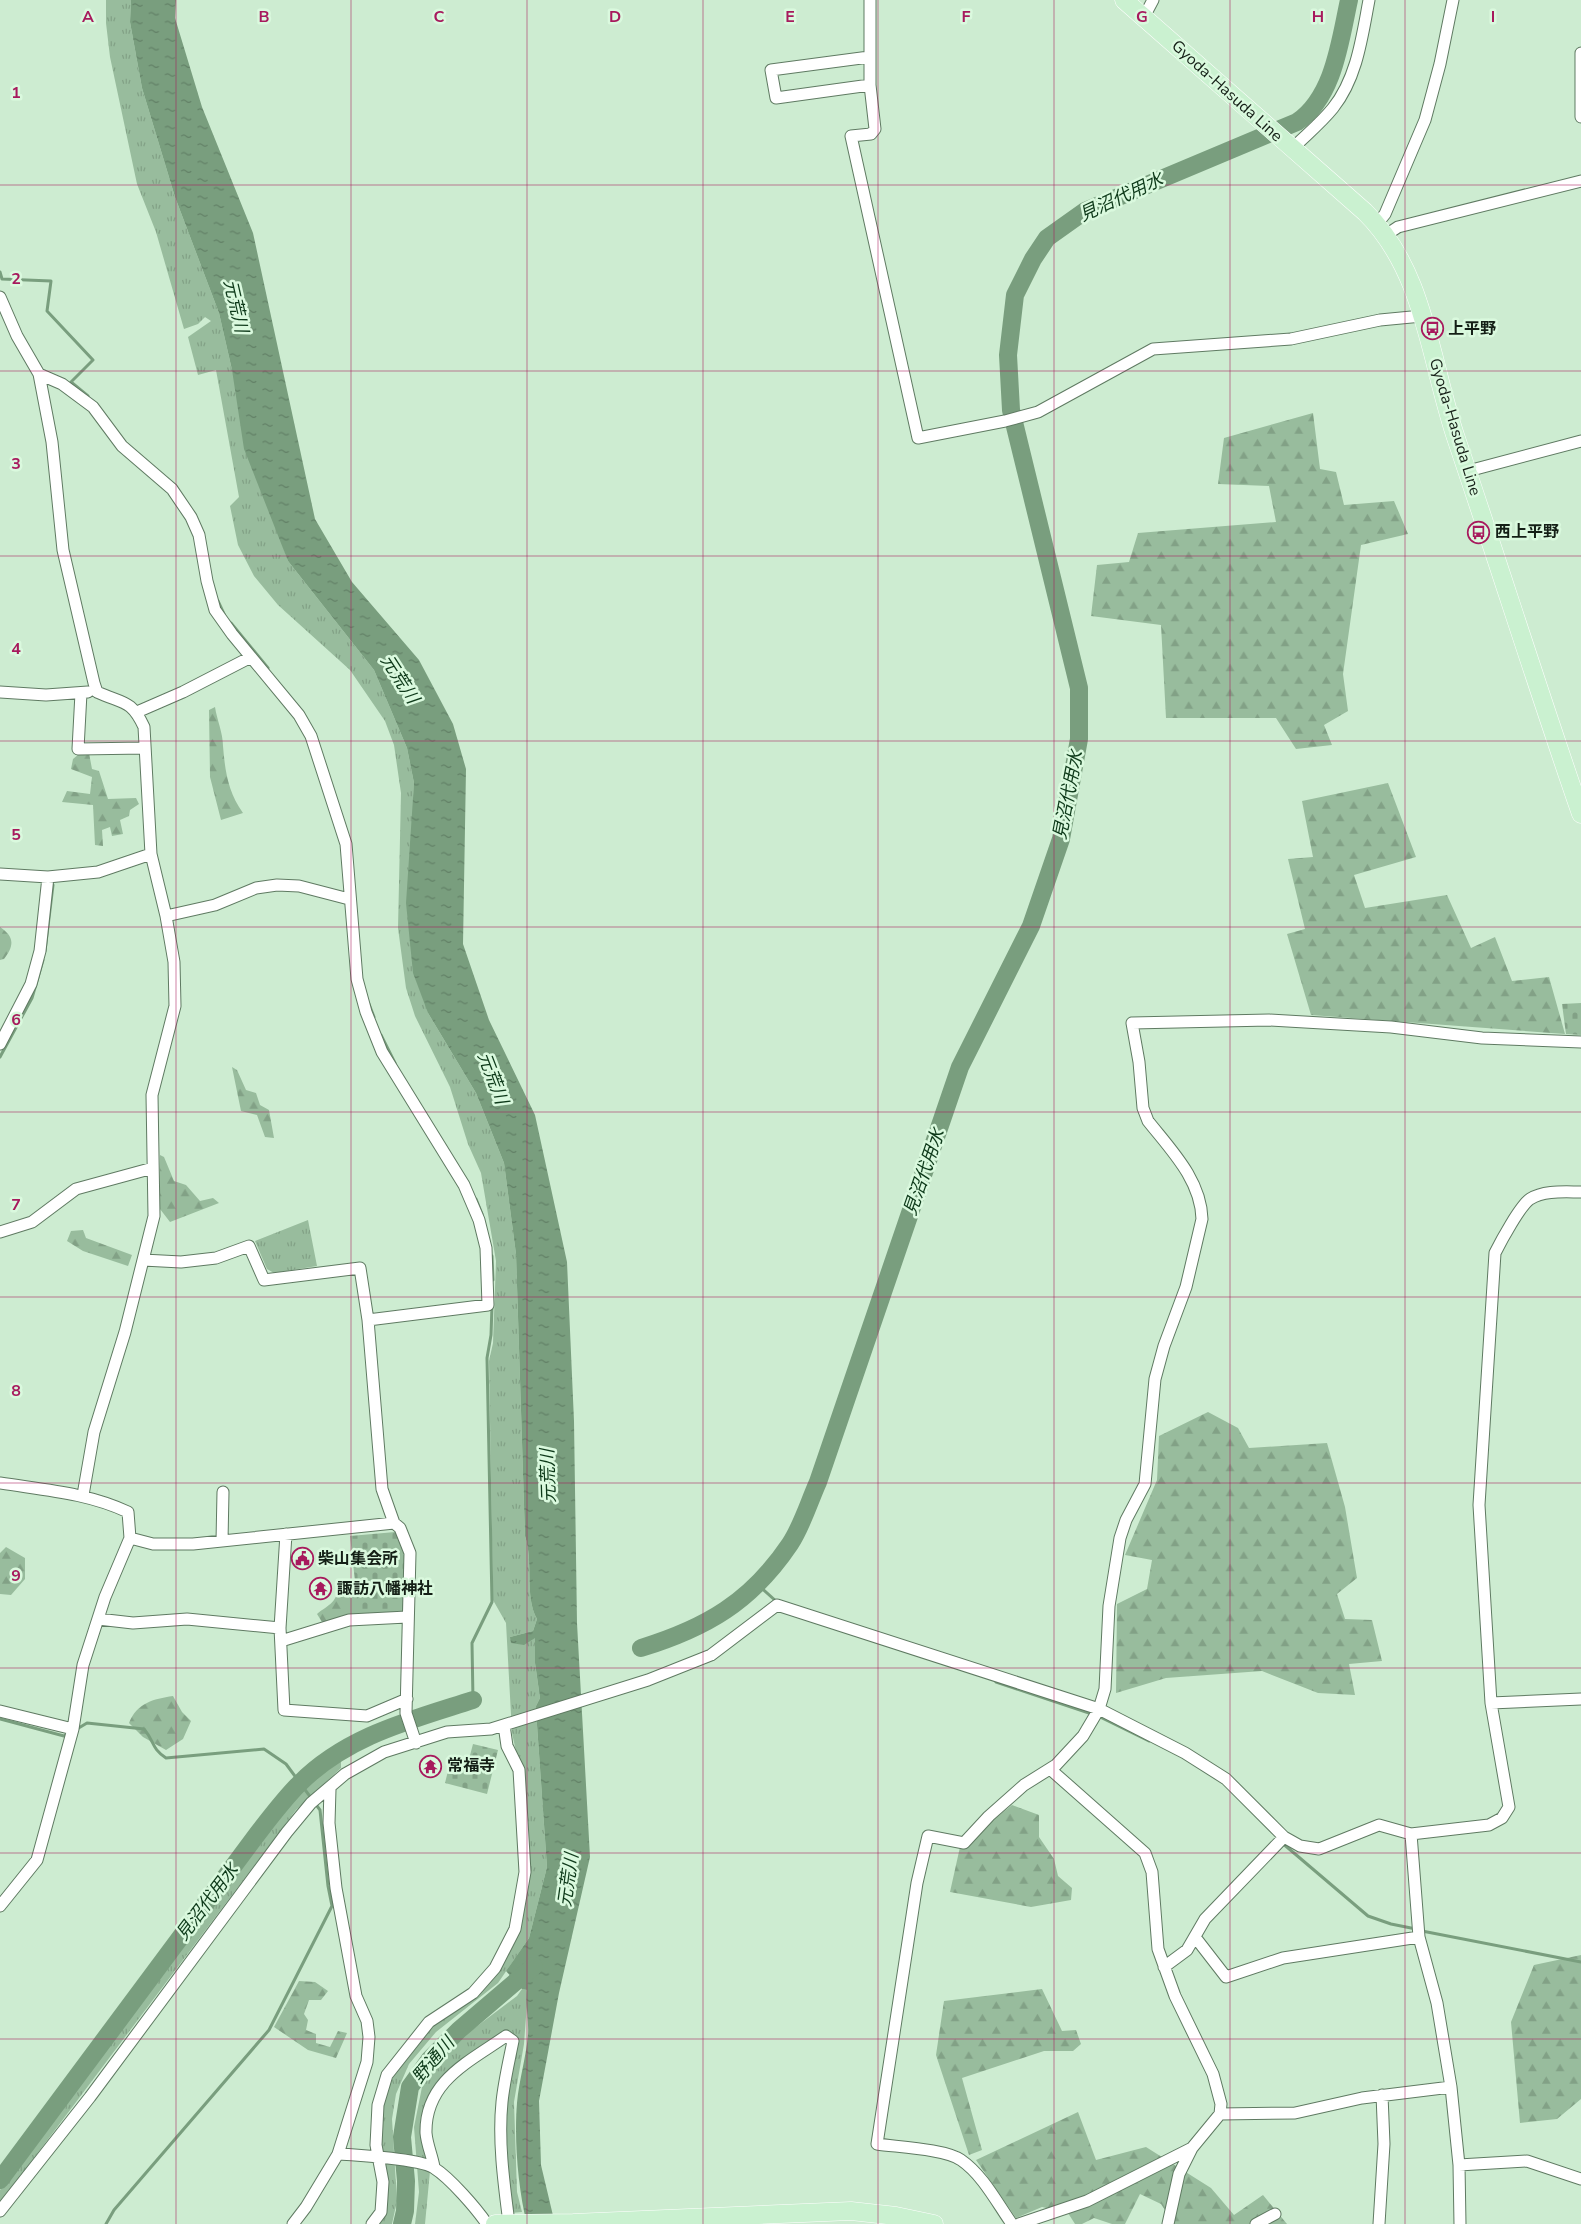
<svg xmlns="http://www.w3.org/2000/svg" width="1581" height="2224" font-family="'Nunito Sans','Noto Sans JP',sans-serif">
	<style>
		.grass { fill: url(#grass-tufts) }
		.forest { fill: url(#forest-firs) }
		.cemetery { fill: url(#cemetery-stones) }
		.water { fill: url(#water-ripples) }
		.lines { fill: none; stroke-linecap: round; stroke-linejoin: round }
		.stream { stroke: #799e7e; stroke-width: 3 }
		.canal { stroke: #799e7e; stroke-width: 10 }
		.river { stroke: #799e7e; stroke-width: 18 }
		.street-casing { stroke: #5f7a62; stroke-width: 13 }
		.primary-casing { stroke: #fff; stroke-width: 19 }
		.street { stroke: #fff; stroke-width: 11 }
		.primary { stroke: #caf1d0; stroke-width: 18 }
		.grid { fill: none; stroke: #a71a5d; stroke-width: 1; stroke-opacity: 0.55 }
		.labels { text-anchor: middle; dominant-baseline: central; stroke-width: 5; stroke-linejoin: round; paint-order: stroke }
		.street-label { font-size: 16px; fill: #141f16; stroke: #daf9de }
		.poi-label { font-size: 16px; font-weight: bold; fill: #141f16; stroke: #daf9de; text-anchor: start }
		.water-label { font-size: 18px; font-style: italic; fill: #0d3919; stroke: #daf9de }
		.grid-label { font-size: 16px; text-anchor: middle; font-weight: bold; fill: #a71a5d; stroke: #daf9de; stroke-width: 5; stroke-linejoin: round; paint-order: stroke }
	</style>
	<defs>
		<pattern id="grass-tufts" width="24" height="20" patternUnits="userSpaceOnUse" patternTransform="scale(1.25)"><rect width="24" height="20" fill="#98bc9d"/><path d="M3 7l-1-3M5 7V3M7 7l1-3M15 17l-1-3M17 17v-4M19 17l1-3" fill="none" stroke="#82a186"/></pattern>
		<pattern id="forest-firs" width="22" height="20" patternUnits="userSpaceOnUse" patternTransform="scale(1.25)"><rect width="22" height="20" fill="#98bc9d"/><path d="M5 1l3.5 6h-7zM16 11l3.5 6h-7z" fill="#82a186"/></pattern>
		<pattern id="cemetery-stones" width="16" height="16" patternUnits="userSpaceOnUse" patternTransform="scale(1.25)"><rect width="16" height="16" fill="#98bc9d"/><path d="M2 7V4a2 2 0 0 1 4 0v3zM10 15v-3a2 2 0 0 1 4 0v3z" fill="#82a186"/></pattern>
		<pattern id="water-ripples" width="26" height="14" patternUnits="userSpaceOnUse" patternTransform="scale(1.25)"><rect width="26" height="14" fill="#799e7e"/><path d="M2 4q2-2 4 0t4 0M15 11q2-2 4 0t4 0" fill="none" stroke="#628066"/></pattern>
	</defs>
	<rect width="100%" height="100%" fill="#cdecd1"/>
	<path class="grass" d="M106,0H131L130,22L142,88L175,197L219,313L232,370L277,529L288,561L374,670L407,748L414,783L413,808L428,1013L476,1093L504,1163L516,1254L525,1536C534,1562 524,1595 537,1619L533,1631L510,1637L527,1642L535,1637V1663L540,1698L536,1706L537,1725L547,1867L529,1938L498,1983L436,2032L409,2064L396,2094L392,2119L397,2201L392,2224H376L381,2163L379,2112L394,2068L431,2025L497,1973L527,1874L517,1756L512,1733L506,1623L493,1600L489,1361L493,1343L496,1261L481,1173L468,1144L450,1087L415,1016L406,988L398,928L401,793L394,745L385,721L350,670L278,605L254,576L238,545L230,506L239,497L216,370L198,375L188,337L211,321L205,317L198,324L184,329L156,232L137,184L110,57L106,23Z
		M308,1220L317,1266L274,1273L267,1269L255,1241Z
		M405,1726L406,1730L380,1738L341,1760V1768L296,1810L0,2203V2190L297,1793L318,1773L360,1745Z
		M522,1989L528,1990L524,2044L514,2102L517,2192L522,2212L511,2213L505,2106L515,2040L504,2034L426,2106L430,2171L425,2224H415L419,2192L414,2127L423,2082L441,2059L464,2036L517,1996Z"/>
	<path class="forest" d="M1313,413L1320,469L1336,472L1344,505L1394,501L1408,534L1361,545L1343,674L1348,711L1324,725L1332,745L1296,749L1276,718H1166L1161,625L1091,616L1097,565L1129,562L1138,533L1276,522L1269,486L1218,484L1224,438Z
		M215,707C217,720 223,733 223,746C225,771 228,792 243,813L221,820L210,777L209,710Z
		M89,753L92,769L99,771L108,799L136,798L139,804L130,810L129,816L120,820L123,834L112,836L110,827L102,830L103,846L95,845L93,805L62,802L67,791L90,794L92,777L71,769L73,759L79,754Z
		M1388,783L1416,857L1354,875L1365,908L1447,895L1471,948L1495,937L1512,981L1549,977L1565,1034L1311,1015L1287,934L1305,929L1288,859L1313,857L1302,801Z
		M0,927C15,937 14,946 4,959L0,960Z
		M232,1067L237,1070L246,1090L256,1093L260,1105L269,1110L274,1138L265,1137L257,1115L241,1111Z
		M160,1155L164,1157L174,1181L186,1185L200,1201L213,1198L219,1203L170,1222L160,1209Z
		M83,1230L86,1238L132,1255L128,1266L83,1251L67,1241L71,1231Z
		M1208,1412L1238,1428L1249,1448L1327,1443L1345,1507L1357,1578L1337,1594L1345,1619L1372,1620L1382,1661L1349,1664L1355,1695L1318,1693L1262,1671L1166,1678L1116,1693L1117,1604L1147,1589L1152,1560L1125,1555L1157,1480L1159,1436Z
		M6,1547L25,1558V1579L11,1595L0,1594V1553Z
		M353,1586L360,1594L359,1613L346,1619L322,1622L317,1614C321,1610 331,1605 334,1600C339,1591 341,1589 353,1586Z
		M173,1696L182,1712L191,1721L183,1739L166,1750L143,1737L129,1723C137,1703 153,1699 173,1696Z
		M1012,1805L1039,1815V1837L1054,1859L1058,1876L1072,1888L1071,1900L1031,1907L950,1892L960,1847Z
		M1581,1955V2099L1557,2119L1520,2123L1511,2022L1534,1965Z
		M299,1981L315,1982L328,1991L321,2000H309L304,2014L308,2020L306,2030L316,2034V2043L330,2047L338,2031L347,2033L336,2058L308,2050L274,2027Z
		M1042,1989L1062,2031L1076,2030L1081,2044L1073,2051H1044L962,2078L982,2150L969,2155L936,2055L944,2001Z
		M1078,2112L1096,2160L1146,2147L1211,2188L1234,2215L1263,2195L1287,2224H1174L1161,2204L1140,2194L1125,2224H1112L1094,2218L1082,2224H1075L1068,2213L1042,2207L1016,2218L976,2160Z"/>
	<path class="cemetery" d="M1581,1003V1035L1566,1034L1562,1004Z
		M395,1532C411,1555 405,1585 404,1612L359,1617L350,1536Z
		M473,1744L498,1750L487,1794L445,1783L451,1759L468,1763Z"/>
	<path class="water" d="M131,0H176L175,18L202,107L253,233L315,519L352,582L419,660L453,724L466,769L463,944L489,1020L535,1115L567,1262L574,1421L577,1623L590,1857L559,1993L539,2101L541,2165L555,2224H527C518,2189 514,2139 517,2103C519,2080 526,2058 528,2035C529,2019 525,2005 527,1990L522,1989L506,1971L529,1938L547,1867L537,1725L536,1706L540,1698L535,1663V1638L524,1645L511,1643L510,1637L533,1631L537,1619C524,1595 534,1563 525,1536L516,1254L504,1163L476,1093L428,1013L413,973L406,903L414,783L407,748L374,670L288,561L244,449L232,370L219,313L175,197L142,88L130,22Z"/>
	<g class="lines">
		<path class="stream" d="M0,272L2,279L51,281L47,311L93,360L71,382L88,396
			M218,601L224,614
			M231,623L268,668
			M45,951L53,885H50
			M369,1004L374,1017
			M381,1035L395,1063
			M0,1057L32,998L43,960
			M476,1199L482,1214
			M492,1256L493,1280
			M758,1585L777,1602
			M996,1682L1092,1714
			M473,1700L472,1643L492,1602L487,1358L491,1335L492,1306
			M1098,1716L1149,1741
			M0,1719L64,1736L69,1733
			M77,1729L87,1723L144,1729C155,1742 151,1748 166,1758L264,1749L286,1764L320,1810L328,1886L332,1906L269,2030L114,2210L106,2224
			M1281,1842L1368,1916L1391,1924L1416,1929
			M1422,1931L1581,1962"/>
		<path class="canal" d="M641,1648C706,1628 751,1602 790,1544C802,1526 809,1502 818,1482L960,1067"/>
		<path class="river" d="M641,1648C706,1628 751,1602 790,1544C802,1526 809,1502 818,1482L960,1067L1031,926L1061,839L1079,739V688L1011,410L1008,355L1015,295L1033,259L1047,238L1085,211L1297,122C1334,97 1340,41 1349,0
			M0,2180L255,1837C269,1819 283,1800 299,1784C346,1736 411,1720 473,1700
			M402,2224L405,2211L406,2181L402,2137L410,2087L430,2059L459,2030L534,1966"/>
		<defs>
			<path id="street" d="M870,0V85L875,129L871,134L851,136L918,438L1005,421L1038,412L1153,349L1291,339L1380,320L1422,316
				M1144,17L1153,0
				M1581,53V117
				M869,57L771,70L776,98L870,85
				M1292,149C1306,135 1321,123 1333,108C1357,78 1362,37 1369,0
				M1377,224L1385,214L1425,120L1440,64L1453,0
				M1386,235L1398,227L1581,181
				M0,297L17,336L39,374L52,442L63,550L94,683L97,692C123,704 131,699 144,727L151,854L166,916L174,962L175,1006L152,1095L154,1216L125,1332L94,1432L83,1495
				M39,374L62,384L93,407L122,446L172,489L191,517L199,535L207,581L215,610L232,634L299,715L311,736L346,844L357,979L366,1012L382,1052L464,1185L479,1220L486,1248L488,1305L368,1320
				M1468,471L1581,441
				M0,692L46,695L88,692
				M81,693L78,749L145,748
				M137,712L183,692L251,657
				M0,874L48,877L98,872L151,854
				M166,916L215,905L256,888L277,885L299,886L349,899
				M0,1044L31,984L40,951L48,877
				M0,1232L32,1222L76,1189L153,1168
				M143,1260L181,1262L216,1258L249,1246L264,1280L360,1268L368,1320L382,1489L394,1523L400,1528L410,1553L406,1713L416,1743
				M0,1483C44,1490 88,1493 128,1512L130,1538L153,1544H193L394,1523
				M286,1534L280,1628L284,1710L367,1716L407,1699
				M222,1541L223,1492
				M98,1619L133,1623L187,1619L280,1628
				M281,1641L349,1620L407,1617
				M1491,1703L1581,1699
				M0,1711L73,1729
				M1050,1769L1145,1853L1152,1872L1158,1949L1175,1996L1213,2074L1221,2104L1220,2114L1192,2148L1179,2174L1168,2224
				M0,1906L37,1860L73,1729L83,1665L105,1597L130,1538
				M1195,1937L1226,1977L1283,1958L1419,1937
				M1164,1967L1187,1950L1205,1919L1284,1837
				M1220,2114L1295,2113L1362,2098L1451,2087
				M338,2154C356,2155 421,2159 434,2168C450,2178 476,2208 487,2224
				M1459,2165L1527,2161L1581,2179
				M434,2167C432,2155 427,2145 426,2133C425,2081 469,2062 506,2036L513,2041C509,2061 504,2082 502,2102C498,2141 504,2184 509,2223
				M0,2211L90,2097L287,1832L311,1803L345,1774L384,1752L447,1732L491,1729L648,1680L711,1655L777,1605L1099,1709L1185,1753L1226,1779L1284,1837L1300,1846L1319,1849L1379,1825L1411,1834
				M293,2224L306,2207L338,2154L367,2062L369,2037L367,2021L356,1996L336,1888L329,1823L330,1789
				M372,2224L381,2212L383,2182L376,2145L378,2105L387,2075L429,2022L473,1993L495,1968L515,1929L525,1872L519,1770L507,1746L504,1725
				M1012,2224C997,2203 983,2175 961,2160C946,2149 897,2147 877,2144L917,1883L928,1836L964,1843L989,1816L1024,1785L1056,1765L1083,1736L1099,1709L1105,1689L1109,1606L1120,1538L1126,1520L1145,1484L1155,1379L1164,1346L1186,1287L1202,1219C1201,1180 1171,1150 1148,1121L1143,1108L1139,1062L1132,1023L1269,1020L1391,1027L1482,1038L1581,1042
				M1019,2224L1087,2201L1192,2148
				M1256,2224L1275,2214
				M1379,2224L1384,2144L1382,2095
				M1460,2224L1459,2165L1451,2087L1437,2003L1419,1937L1411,1834L1489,1825L1502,1818L1509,1807L1491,1703L1479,1505L1495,1253C1501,1241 1520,1206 1530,1199C1544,1190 1565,1192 1581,1192"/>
			<path id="primary" d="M1124,0L1365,212C1426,272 1430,363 1457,441C1499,565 1538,690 1581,814
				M495,2224L573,2223L851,2211L896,2216L934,2224"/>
		</defs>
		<use href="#street" class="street-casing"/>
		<use href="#primary" class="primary-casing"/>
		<use href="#street" class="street"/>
		<use href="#primary" class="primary"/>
	</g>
	<path class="grid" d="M176,0V2224M351,0V2224M527,0V2224M703,0V2224M878,0V2224M1054,0V2224M1230,0V2224M1405,0V2224M0,185H1581M0,371H1581M0,556H1581M0,741H1581M0,927H1581M0,1112H1581M0,1297H1581M0,1483H1581M0,1668H1581M0,1853H1581M0,2039H1581"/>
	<defs>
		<symbol id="bus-ring" viewBox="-11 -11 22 22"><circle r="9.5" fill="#daf9de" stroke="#a71a5d" stroke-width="1.5"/><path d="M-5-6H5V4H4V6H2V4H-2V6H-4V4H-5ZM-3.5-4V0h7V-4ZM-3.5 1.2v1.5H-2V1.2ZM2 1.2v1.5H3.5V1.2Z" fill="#a71a5d"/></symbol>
		<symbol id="civic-ring" viewBox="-11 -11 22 22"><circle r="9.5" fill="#daf9de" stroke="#a71a5d" stroke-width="1.5"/><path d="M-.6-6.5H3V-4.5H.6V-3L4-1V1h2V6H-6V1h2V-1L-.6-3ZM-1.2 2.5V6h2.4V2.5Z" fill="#a71a5d"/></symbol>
		<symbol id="temple-ring" viewBox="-11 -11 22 22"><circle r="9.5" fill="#daf9de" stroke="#a71a5d" stroke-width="1.5"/><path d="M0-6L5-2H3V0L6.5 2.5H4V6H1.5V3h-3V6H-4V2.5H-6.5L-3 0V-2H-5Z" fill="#a71a5d"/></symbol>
	</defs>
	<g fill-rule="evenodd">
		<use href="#bus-ring" x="1420" y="316" width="25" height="25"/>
		<use href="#bus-ring" x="1466" y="520" width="25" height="25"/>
		<use href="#civic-ring" x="290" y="1546" width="25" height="25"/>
		<use href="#temple-ring" x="308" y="1576" width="25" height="25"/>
		<use href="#temple-ring" x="418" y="1754" width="25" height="25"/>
	</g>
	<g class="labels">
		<g class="street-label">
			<text transform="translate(1227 91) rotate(42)">Gyoda-Hasuda Line</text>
			<text transform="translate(1455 427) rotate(73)">Gyoda-Hasuda Line</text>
		</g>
		<g class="poi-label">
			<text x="1448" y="329">上平野</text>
			<text x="1495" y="532">西上平野</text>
			<text x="318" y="1559">柴山集会所</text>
			<text x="337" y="1589">諏訪八幡神社</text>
			<text x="447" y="1766">常福寺</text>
		</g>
		<g class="water-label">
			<text transform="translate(1121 197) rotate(-25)">見沼代用水</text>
			<text transform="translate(236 306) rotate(77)">元荒川</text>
			<text transform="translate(400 679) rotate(57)">元荒川</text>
			<text transform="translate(1068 795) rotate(-79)">見沼代用水</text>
			<text transform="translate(493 1078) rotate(69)">元荒川</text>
			<text transform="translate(924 1172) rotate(-71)">見沼代用水</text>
			<text transform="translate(548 1476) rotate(-92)">元荒川</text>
			<text transform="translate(568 1880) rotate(-82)">元荒川</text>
			<text transform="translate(207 1902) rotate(-53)">見沼代用水</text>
			<text transform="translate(433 2060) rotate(-50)">野通川</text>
		</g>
	</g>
	<g class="grid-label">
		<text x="88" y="22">A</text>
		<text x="264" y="22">B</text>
		<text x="439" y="22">C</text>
		<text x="615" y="22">D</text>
		<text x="790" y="22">E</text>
		<text x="966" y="22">F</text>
		<text x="1142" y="22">G</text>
		<text x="1318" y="22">H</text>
		<text x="1493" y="22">I</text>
		<text x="16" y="98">1</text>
		<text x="16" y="284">2</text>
		<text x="16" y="469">3</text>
		<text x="16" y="654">4</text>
		<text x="16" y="840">5</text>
		<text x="16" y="1025">6</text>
		<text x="16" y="1210">7</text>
		<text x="16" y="1396">8</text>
		<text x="16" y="1581">9</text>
	</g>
</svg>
